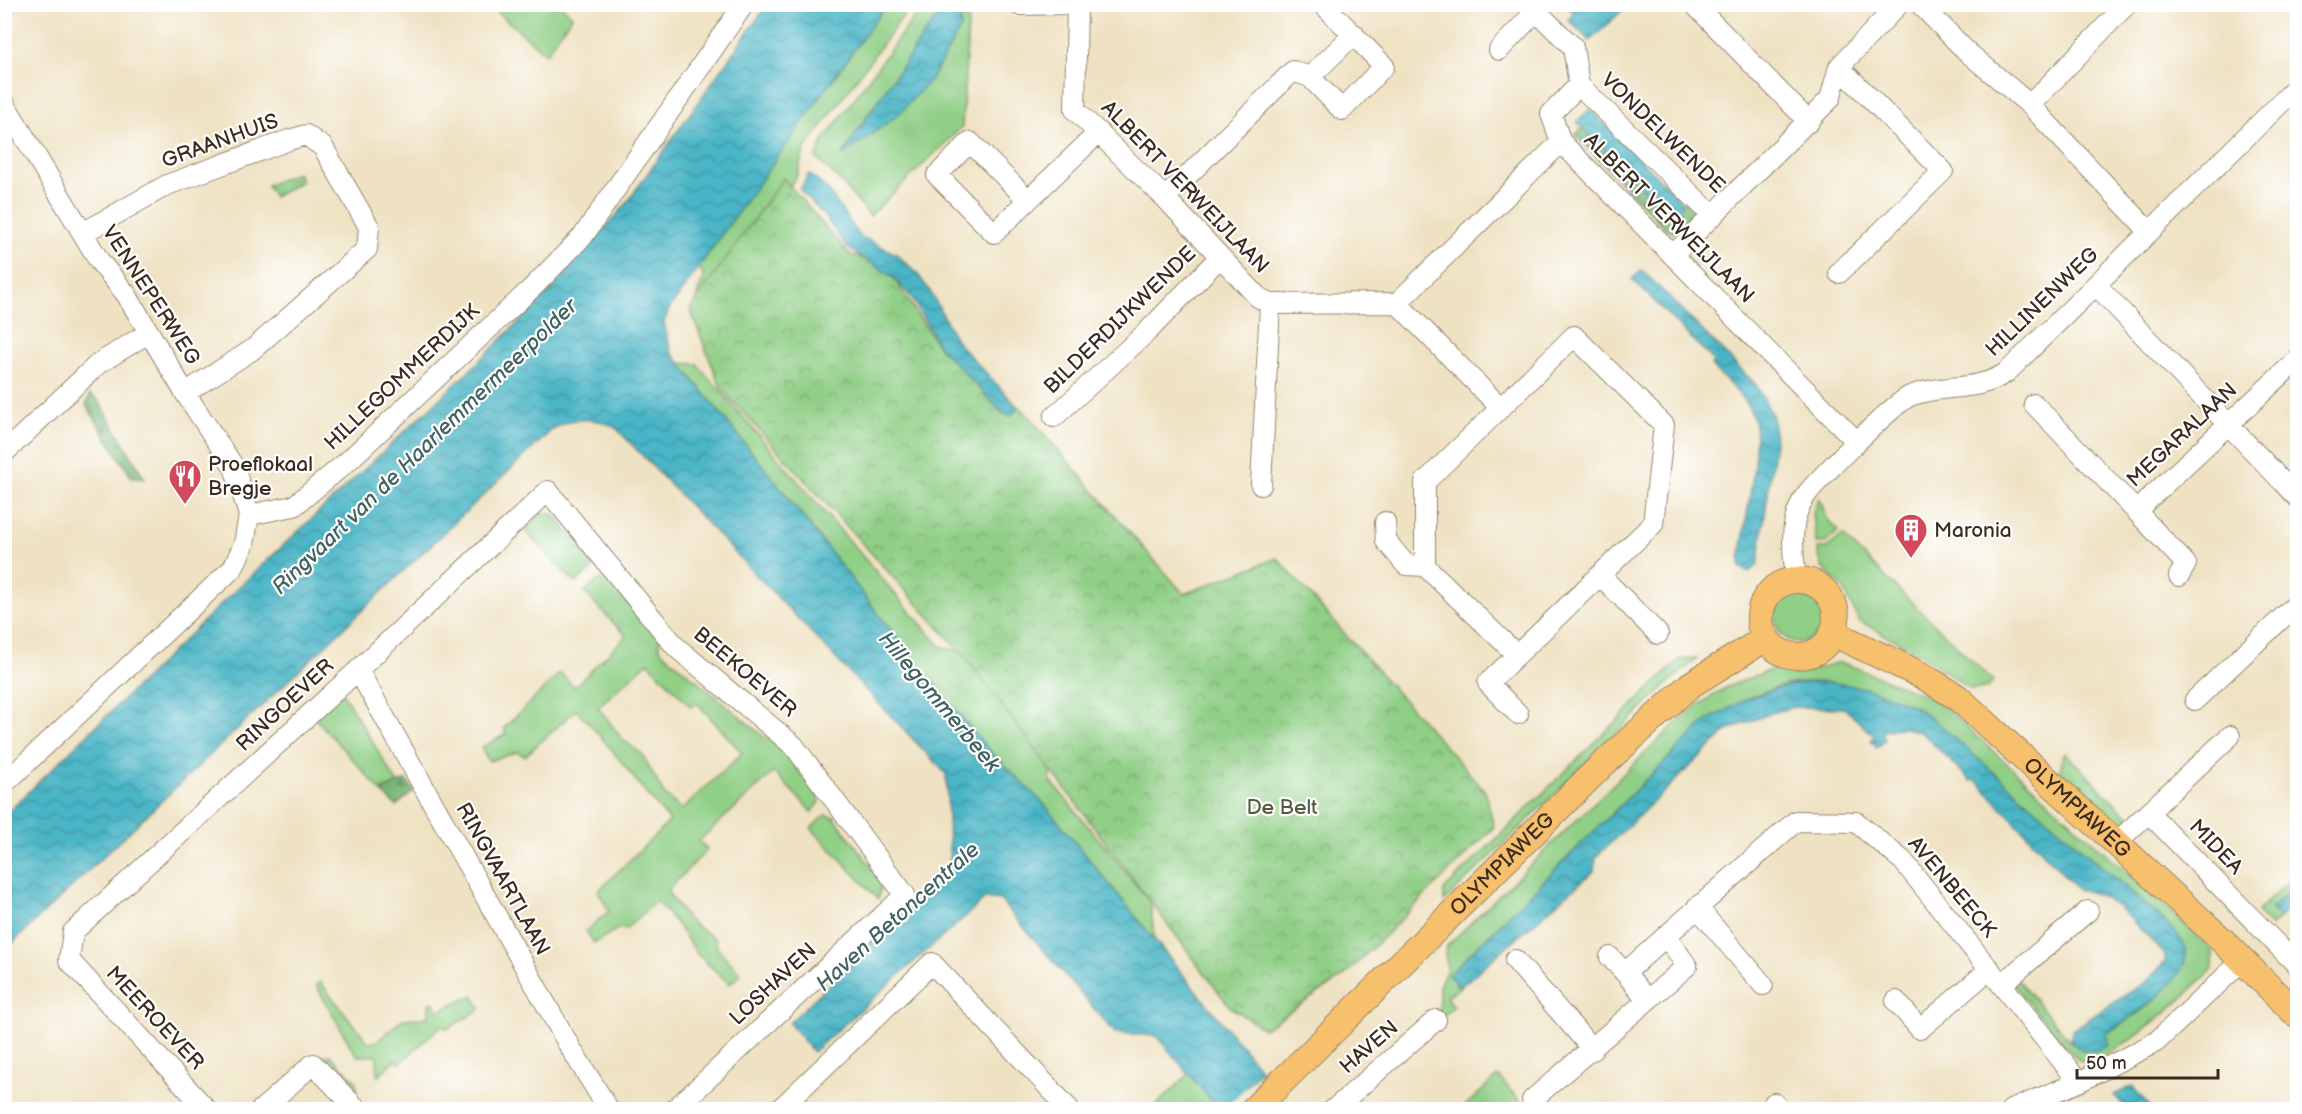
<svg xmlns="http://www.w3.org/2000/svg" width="2302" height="1114" font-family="'Balsamiq Sans',sans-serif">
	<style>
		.green { fill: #90cf86; stroke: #667c52; stroke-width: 1.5; fill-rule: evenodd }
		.forest { fill: url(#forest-firs); stroke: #586e48; stroke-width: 1.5 }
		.park { fill: url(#park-crowns); stroke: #667c52; stroke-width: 1.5 }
		.water { fill: url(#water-waves); stroke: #427072; stroke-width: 1.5 }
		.pier { fill: #efe2c2 }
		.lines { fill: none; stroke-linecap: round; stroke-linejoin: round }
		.minor-casing { stroke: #958670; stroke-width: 22 }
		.major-casing { stroke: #958670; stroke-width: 28 }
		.minor { stroke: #fff; stroke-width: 20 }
		.major { stroke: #f7c06c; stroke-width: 26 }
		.labels { text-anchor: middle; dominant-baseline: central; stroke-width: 4.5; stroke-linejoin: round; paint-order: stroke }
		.street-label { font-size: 21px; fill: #3b2a1e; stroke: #fff }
		.poi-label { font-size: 21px; fill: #3b2a1e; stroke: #fff; text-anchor: start }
		.park-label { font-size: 21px; fill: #545c3d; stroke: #fff }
		.water-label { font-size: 22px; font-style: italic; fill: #416261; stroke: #fff }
	</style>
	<defs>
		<pattern id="forest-firs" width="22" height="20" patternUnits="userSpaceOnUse" patternTransform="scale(1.5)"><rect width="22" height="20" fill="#74b273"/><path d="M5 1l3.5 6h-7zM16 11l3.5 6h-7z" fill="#60915e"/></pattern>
		<pattern id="park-crowns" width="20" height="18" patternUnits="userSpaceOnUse" patternTransform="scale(1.5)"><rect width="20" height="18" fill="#90cf86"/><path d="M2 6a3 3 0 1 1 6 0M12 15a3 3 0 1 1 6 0" fill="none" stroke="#77a86d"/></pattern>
		<pattern id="water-waves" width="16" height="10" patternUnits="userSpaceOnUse" patternTransform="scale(1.5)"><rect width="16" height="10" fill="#49b5c6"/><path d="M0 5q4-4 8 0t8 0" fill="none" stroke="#3e93a0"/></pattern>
	</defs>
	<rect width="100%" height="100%" fill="#fff"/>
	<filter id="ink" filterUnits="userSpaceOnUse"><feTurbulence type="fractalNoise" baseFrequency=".0167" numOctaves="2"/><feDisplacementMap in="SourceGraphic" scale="12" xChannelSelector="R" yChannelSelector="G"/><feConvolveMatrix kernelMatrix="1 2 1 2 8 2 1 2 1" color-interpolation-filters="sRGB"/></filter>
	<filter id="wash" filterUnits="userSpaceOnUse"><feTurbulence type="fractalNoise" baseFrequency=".008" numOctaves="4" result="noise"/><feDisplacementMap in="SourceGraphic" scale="24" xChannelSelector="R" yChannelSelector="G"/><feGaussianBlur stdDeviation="1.35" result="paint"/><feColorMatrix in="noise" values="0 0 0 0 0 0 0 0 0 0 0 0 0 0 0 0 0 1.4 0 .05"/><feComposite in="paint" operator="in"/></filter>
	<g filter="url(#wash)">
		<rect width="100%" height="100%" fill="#efe2c2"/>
		<path class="green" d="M489,5H561L572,16L546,54Z
			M886,5H911L805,149L796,177L713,298L704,300L698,297L697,293L704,278L699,266Z
			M923,5H945L868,115L844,155L961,27L959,5L969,8L962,127L870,216L838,179L816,158L823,141Z
			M680,363L697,364L940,646L966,653L1050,768V780L1150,902L1155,941L1044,804L988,749L904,647L783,491Z
			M1819,498L1828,520L1838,531L1826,543H1816L1813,512Z
			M547,513L554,515L592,563V569L575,583L525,531L541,514Z
			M1842,535L1993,681L1987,688L1970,689L1922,655L1859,621L1843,588L1822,567L1817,548H1828Z
			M601,578L609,581L641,620L651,621L662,633L659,646L661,651L768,740L778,737L792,749L789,759L819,798L820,802L812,812L774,772L699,841L707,850L667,891L688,920L716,940L717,948L741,974L730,984L698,955L676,923L656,901L626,929L619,928L594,943L586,931L609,911L598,891L670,821C637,785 611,744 576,710L525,756L517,752L489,761L481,748L506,734L504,728L560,673L574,687L626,636L584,592ZM648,662L691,707L697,703L742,753L682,810L664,794L642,754L623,740L598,707Z
			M1775 618a24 24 0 1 1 48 0a24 24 0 1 1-48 0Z
			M1697,658L1664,687L1444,902V890L1680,659Z
			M1836,663L1846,664L1929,697L1949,711L2209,947L2213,952V969C2194,987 2102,1075 2077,1059L2011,982L2016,978L2073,1044L2105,1037V1034C2136,1016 2179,989 2186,952L2165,921L1917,707C1889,695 1842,683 1812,682C1791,681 1771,690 1752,696L1456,985L1460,987L1446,997L1454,1006L1443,1016L1439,1012V986L1447,969L1445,953L1447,946L1669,730L1698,705L1727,687L1775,668L1806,672Z
			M342,692L398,784L381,791L315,718Z
			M2065,753L2131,819L2123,828L2061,772L2062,756Z
			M825,815L834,817L882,881L878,899L811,828Z
			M2297,873V883L2271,909L2280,918L2271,926L2258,913L2259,910Z
			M320,982L368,1042H376L403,1019L429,1017V1003L434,1002L438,1011L473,995L481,1009L447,1029L442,1025L400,1063L395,1060L378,1076L377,1056H358L351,1047L316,985Z
			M330,1055L356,1081L357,1092L318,1056Z
			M1190,1073L1219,1109L1151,1110Z
			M1498,1076L1527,1109L1461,1110Z"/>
		<path class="forest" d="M1583,127L1670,215H1677L1682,205L1681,201L1692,202L1701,212L1683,230L1673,233L1666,229L1575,135Z
			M90,394L99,401L145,479L132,478L86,405Z
			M406,780L414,791L396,806L381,791Z"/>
		<path class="park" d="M297,173L302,181L274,197L267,185Z
			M783,178L849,254L886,266L940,349L1003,403L1022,409L1184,594L1277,558L1485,791L1494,827L1344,976L1264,1029L1230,1007L963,654L721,388L690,309Z"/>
		<path class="water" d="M767,5H886L669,309L664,322L671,352L783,491L904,647L988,749L1044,804L1261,1070L1247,1085L1273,1109H1219L1156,1036L1115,1033L1000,900L986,898L813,1052L789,1023L950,868L946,774L616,428C595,416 574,417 553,429L5,950V815L226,599L466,374L552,289L626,204Z
			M945,5H959L961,27L931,79L899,114L842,156L868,115Z
			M1567,5H1628L1590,41L1568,20L1574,13Z
			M1590,109L1681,201L1682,205L1677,215H1670L1577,122Z
			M809,174L826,188L860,236L896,254L916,272L930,291L958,343L1018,407L1011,416L1004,414L940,348L912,298L894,278L846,247L826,218L800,190Z
			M1642,270L1757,386L1773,417L1775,442L1758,565L1748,572L1740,567V559C1744,530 1761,444 1754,420C1747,398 1727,382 1711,366L1714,361L1632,279Z
			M1812,682C1857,682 1898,694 1934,720L2165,922C2172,930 2186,941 2186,952C2188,982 2128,1020 2106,1034L2109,1045C2095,1052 2082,1055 2071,1041L2072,1030L2147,981L2165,962V956L2157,947C2136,926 2111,890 2079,891L1976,780L1971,781L1923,734C1909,726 1897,727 1882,732L1885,740L1877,748L1871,740L1875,737L1844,708L1794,707L1774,712L1728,730L1596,857L1594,871L1460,987L1448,975L1704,723C1738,701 1771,686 1812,682Z
			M2297,883V897L2280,918L2271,909Z
			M2132,1086L2152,1109H2127L2114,1095Z"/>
		<path class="pier" d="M1249,1084L1274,1110L1224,1109Z"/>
	</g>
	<g filter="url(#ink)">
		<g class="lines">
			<defs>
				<path id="minor" d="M1077,4L1075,110L1165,198L1258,297L1270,304L1397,303L1561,142L1857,442
					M1323,4L1384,66L1342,110L1310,77L1354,34
					M1694,4L1809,122
					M1920,4L1966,51L2030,105L2149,231
					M1019,5L1068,4
					M1499,50L1536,11L1573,47L1579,85L1713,216
					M1839,67L1943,171L1839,273
					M4,103L100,262L126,294L185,393L234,467L249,515L244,544L233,568L4,784
					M2030,105L2127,4
					M1561,142L1551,114L1579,85
					M1165,198L1293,71L1310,77
					M1028,200L970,142L937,175L994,233L1099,132
					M83,233L167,185L289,140L306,135L323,147L369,227L367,249L252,350L185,393
					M1673,255L1830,99L1839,67L1899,4
					M2096,285L2298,498
					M1397,303L1501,408
					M2034,404L2136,511
					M1054,417L1147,332L1220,257
					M4,453L98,364L148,333
					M1261,485L1270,304
					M249,515L294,506L348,461L534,286L583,236L744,4
					M1385,522L1386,541L1406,565L1425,566
					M1601,576L1658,634
					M2179,576L2186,564L2136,511L2298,359
					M1796,580C1794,561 1791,539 1795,520C1797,512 1801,502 1806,495C1819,478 1893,404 1910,396C1942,383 1978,393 2007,372L2298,86
					M1517,655L1425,566V482L1574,336L1664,425L1653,524L1488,683L1518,714
					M358,670L570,1047L609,1110
					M2195,700L2298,603
					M2150,814L2298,966
					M2117,842L2230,736
					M1697,907L1763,985
					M1610,957L1625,973
					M1515,960L1593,1050
					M2002,984L2088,911
					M1648,1000L1625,973L1666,936
					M1896,1001L1920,1029L1990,969
					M1774,1103L1780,1110
					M207,1110L69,960L73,932L358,670L548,491L676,647L794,746L905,895L674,1110
					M261,1110L313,1064L358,1110
					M779,1110L932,963L1070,1110
					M1333,1110L1436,1020
					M1540,1110L1532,1100L1687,966L1666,936L1796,821L1856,822L1903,861L2079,1082
					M2011,1110L2079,1082L2156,1042L2243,960"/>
				<g id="major">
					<circle cx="1798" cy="618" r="38"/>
					<path id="s1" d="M1833,633L1923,676L1957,697L2222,940L2298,1016"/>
					<path id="s2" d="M1253,1110L1601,766L1690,685L1766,638"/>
				</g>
			</defs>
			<use href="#minor" class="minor-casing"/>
			<use href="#major" class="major-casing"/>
			<use href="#minor" class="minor"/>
			<use href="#major" class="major"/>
		</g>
	</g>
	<defs>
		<symbol id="restaurant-pin" viewBox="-11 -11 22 30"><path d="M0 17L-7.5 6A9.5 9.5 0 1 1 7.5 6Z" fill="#d1495b" stroke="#fff"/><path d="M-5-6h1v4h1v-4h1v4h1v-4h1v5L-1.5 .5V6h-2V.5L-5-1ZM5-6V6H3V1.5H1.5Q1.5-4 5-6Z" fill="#fff"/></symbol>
		<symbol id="building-pin" viewBox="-11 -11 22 30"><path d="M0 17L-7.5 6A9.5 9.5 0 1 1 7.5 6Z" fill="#d1495b" stroke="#fff"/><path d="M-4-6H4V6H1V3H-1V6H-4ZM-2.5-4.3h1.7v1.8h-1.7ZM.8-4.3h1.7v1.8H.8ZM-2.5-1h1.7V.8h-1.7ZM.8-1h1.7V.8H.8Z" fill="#fff"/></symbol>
	</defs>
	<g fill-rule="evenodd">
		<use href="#restaurant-pin" x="166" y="457" width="38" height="52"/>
		<use href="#building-pin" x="1892" y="511" width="38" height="52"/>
	</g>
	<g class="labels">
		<g class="street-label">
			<text transform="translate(1663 133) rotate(44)">VONDELWENDE</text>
			<text transform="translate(220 141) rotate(-20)">GRAANHUIS</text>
			<text transform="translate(1185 187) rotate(46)">ALBERT VERWEIJLAAN</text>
			<text transform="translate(1669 218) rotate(45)">ALBERT VERWEIJLAAN</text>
			<text transform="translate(151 295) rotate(57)">VENNEPERWEG</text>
			<text transform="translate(2042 302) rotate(-44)">HILLINENWEG</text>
			<text transform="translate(1120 320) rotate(-44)">BILDERDIJKWENDE</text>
			<text transform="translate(402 377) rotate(-43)">HILLEGOMMERDIJK</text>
			<text transform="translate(2182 435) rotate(-43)">MEGARALAAN</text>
			<text transform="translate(745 672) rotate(40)">BEEKOEVER</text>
			<text transform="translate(285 705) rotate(-43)">RINGOEVER</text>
			<text stroke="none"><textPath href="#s1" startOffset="303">OLYMPIAWEG</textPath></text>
			<text transform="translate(2216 847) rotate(46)">MIDEA</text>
			<text stroke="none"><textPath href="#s2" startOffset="350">OLYMPIAWEG</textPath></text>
			<text transform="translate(503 879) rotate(61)">RINGVAARTLAAN</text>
			<text transform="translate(1952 887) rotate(50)">AVENBEECK</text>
			<text transform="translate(773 984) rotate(-43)">LOSHAVEN</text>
			<text transform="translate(155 1018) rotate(47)">MEEROEVER</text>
			<text transform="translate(1369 1047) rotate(-41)">HAVEN</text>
		</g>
		<g class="poi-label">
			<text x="208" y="464">Proeflokaal<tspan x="208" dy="24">Bregje</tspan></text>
			<text x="1934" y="530">Maronia</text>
		</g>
		<g class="park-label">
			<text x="1282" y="807">De Belt</text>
		</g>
		<g class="water-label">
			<text transform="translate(425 447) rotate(-44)">Ringvaart van de Haarlemmermeerpolder</text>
			<text transform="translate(939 702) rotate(50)">Hillegommerbeek</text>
			<text transform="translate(898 917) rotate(-42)">Haven Betoncentrale</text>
		</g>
	</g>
	<rect width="2302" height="1114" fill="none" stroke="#fff" stroke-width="24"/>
	<path d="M2077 1069v9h141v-9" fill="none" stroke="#3b2a1e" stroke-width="3"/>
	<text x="2086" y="1069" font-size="18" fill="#3b2a1e" stroke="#ffffff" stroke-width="4.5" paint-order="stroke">50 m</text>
</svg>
